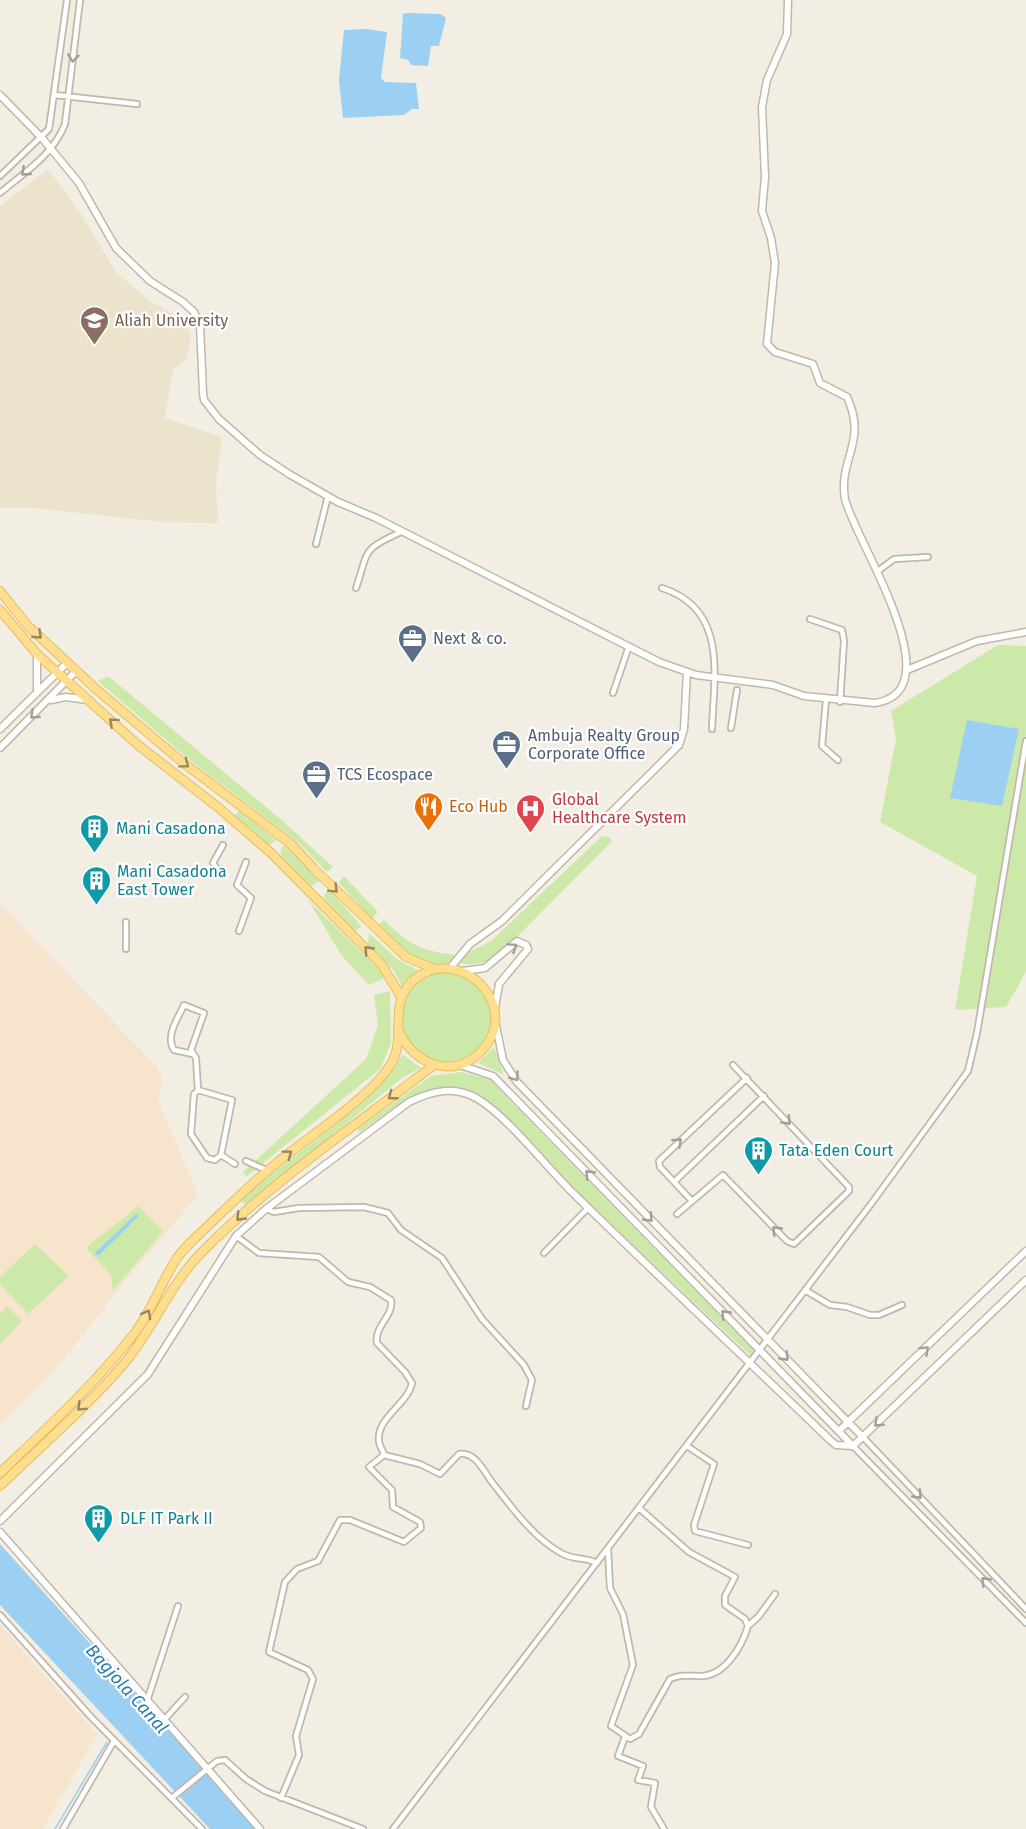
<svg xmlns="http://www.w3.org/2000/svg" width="1026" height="1829" font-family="'Fira Sans',sans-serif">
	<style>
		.commercial { fill: #f6e4cd }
		.education { fill: #ece3cc }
		.green { fill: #cde9aa }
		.water { fill: #9cd0f2 }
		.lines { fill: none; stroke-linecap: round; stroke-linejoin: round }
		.stream { stroke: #9cd0f2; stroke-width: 1.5 }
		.minor-casing { stroke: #c1b8a9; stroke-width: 8 }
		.tertiary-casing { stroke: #c1b8a9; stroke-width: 9 }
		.primary-casing { stroke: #e7bc5c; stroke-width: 10 }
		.minor { stroke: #fff; stroke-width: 4.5 }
		.tertiary { stroke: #fff; stroke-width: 6 }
		.primary { stroke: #ffde90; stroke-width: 8 }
		.oneway { stroke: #a29e99 }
		.oneway2 { stroke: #98865d }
		.labels { text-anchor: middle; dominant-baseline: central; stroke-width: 4.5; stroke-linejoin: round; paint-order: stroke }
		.education-label { font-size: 16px; fill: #785e54; stroke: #fff; text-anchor: start }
		.service-label { font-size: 16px; fill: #4e5e75; stroke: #fff; text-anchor: start }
		.health-label { font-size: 16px; fill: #be3a42; stroke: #fff; text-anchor: start }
		.food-label { font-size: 16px; fill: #c56008; stroke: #fff; text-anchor: start }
		.culture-label { font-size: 16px; fill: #0d838f; stroke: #fff; text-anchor: start }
		.water-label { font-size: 18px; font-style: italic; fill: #297bb3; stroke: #fff }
	</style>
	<rect width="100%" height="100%" fill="#f2eee3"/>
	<path class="commercial" d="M0,903L156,1066L163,1079L158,1100L198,1195L130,1275L60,1364L0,1424Z
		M0,1625L97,1735L43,1829H0Z"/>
	<path class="education" d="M48,169L82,215L115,271L148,300L180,318L191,334L187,359L173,369L165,418L222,437L216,484L218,523L164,522L33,508H0V206Z"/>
	<path class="green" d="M998,645L1026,646V972L1006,1007L955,1010L977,876L880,822L896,739L891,711Z
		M108,676L283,821L333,867L327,872L300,844L186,757L98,681Z
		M239,811L276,840L269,846L235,815Z
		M602,836L609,837L612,841L498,956C485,963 473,966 458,963L467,953L491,941Z
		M284,845L320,880L311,886L281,856V850Z
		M344,876L378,912L372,919L339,883Z
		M329,889L362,927L354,931L323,897Z
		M308,900L383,974L384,978L369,985L342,956Z
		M384,920C410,945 420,951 457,955C433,984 396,942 379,925Z
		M369,933L398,960L419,971L402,987L394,971L368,943Z
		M401 1017a45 45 0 1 1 90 0a45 45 0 1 1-90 0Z
		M390,991L391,1043L380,1069L246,1177L243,1172L366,1059L378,1025L374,995Z
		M494,1047L504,1075L478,1063Z
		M402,1054L421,1068L403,1077L246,1206L240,1199C277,1167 387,1094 402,1054Z
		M461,1072L489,1079L755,1352L751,1356L580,1195L491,1105C438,1067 404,1102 360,1132L357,1129L431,1076Z
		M138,1206L163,1231L113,1291L111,1275L86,1248C103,1232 121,1221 138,1206Z
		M35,1244L69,1276L28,1314L0,1284V1277Z
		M7,1306L22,1321L0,1344V1314Z"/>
	<path class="water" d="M407,13L440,14L446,18L439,46H431L428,66L411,65L408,60L400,58L403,14Z
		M367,29L387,32L381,78L385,82L416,83L419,109H412L404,115L343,118L339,80L344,30Z
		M967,720L1019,729L1002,806L950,798Z
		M136,1214L139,1216L98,1256L95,1253Z
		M0,1544L258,1829H210L0,1605Z"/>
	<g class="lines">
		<path class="stream" d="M55,1829L107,1742"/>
		<defs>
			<path id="minor" d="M55,95L137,104
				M0,176L49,129L67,0
				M0,193C25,172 53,155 65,124L80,0
				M316,544L328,496
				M878,571L894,559L928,557
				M356,588C369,550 361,550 401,532
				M662,588C728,609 714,675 712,729
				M810,619L842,630L844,641L840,702
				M613,693L629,646
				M826,700L822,746L838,760
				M731,728L737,690
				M218,870L213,863L223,845
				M239,931L251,898L237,885L246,862
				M126,949V922
				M193,1054L174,1050C165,1036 178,1018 184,1005L204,1013L191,1050L196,1058L198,1090L232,1100L221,1155L235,1164
				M198,1090L194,1094L191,1134L207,1158L215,1160L221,1155
				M246,1161L266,1170
				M674,1182L764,1096
				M692,1201L660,1167L659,1161L747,1078
				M266,1209L274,1212L299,1208L364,1207L388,1213L401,1230L442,1258L482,1319L524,1365L532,1380L526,1406
				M677,1214L723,1175L787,1241L794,1244L849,1191V1187L733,1065
				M236,1236L259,1253L319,1257L348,1282L370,1287L391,1300C394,1316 374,1326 377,1343L405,1372L412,1383C408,1404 376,1418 379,1441C379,1446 383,1450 384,1455L369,1467L392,1490L393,1507L420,1522L421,1528L404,1542L350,1520H340L318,1561L297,1569L285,1582L269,1652L308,1670L313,1679L296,1736L299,1755L281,1798
				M544,1253L588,1208
				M805,1290L830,1305L847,1307L870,1315H879L902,1305
				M863,1437L1026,1609
				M687,1446L714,1464L694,1525L695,1531L748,1545
				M853,1446L1026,1623
				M384,1455L420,1464L440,1474L459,1454C477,1451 485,1475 495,1486C513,1509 535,1539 561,1553C572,1560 585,1557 597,1563
				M608,1549L610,1588L623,1614L633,1665L611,1726L630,1739L639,1734L670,1679C681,1674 691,1676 703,1676C726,1674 742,1646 748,1626L745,1619L725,1605V1596L735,1577L689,1552L639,1508
				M0,1615L91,1717L202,1829
				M748,1626L759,1616L775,1594
				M147,1701L178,1606
				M164,1720L185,1697
				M625,1737L618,1756L643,1766L638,1780L655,1783L651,1807L664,1829
				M173,1797L217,1761L225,1760L246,1779L265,1791L363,1829
				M63,1829L114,1741
				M393,1829L871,1204L968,1071L977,1033L1026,741"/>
			<path id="tertiary" d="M0,95L42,138L79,183L116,248L150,281L183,302L194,312L200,325L203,393L204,400L219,419L260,455L289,474L338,502L376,518L659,662L696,675L773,685L804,696L875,703C957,691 853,537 845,499C838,459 868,442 847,397L820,383L813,364L775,352L767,344L775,263L771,238L762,211L765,177L762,107L767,80L787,34L788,0
				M37,654V692
				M907,670L977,641L1026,632
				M51,700L66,697L88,700
				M0,729L67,663
				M0,748L76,671
				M450,968L470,944L502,921L679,745L684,729L687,672
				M463,971L485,968L517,941L526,945L528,949L499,984L495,1008
				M496,1026L503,1060L517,1082L848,1422L1026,1251
				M460,1065L493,1076L853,1446L1026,1280
				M839,1431L848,1422L863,1437
				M0,1521L148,1374L236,1236L266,1209L409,1102C432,1091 454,1085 478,1099C508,1117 547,1168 575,1195C659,1277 745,1358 830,1440L836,1445L853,1446
				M0,1532L260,1829"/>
			<path id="primary" d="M0,591L28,626L96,689L181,761L291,844L314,869L406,957L435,969
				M0,610L37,654L138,745L219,808L271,853L382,965L401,997
				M0,1473C46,1429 95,1384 134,1334C152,1311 161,1282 177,1258C187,1244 200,1234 212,1222C237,1198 260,1175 288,1154C317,1131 372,1095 391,1064C408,1036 386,1002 415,979C459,944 520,1003 485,1047C457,1082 413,1066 398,1029
				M0,1486C41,1446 86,1408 123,1365C153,1330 168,1287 201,1253C271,1182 355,1126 434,1065"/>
		</defs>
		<use href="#minor" class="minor-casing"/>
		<use href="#tertiary" class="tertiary-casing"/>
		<use href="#primary" class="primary-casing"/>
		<use href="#minor" class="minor"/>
		<use href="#tertiary" class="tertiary"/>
		<use href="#primary" class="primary"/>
	</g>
	<defs><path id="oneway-chevron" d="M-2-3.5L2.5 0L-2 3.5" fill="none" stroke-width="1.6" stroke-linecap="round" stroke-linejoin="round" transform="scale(1.5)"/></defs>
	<g class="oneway">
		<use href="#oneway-chevron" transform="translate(73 58) rotate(97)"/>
		<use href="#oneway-chevron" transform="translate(25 172) rotate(139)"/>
		<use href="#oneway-chevron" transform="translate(34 715) rotate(136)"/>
		<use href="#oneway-chevron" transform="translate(513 947) rotate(-34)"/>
		<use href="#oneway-chevron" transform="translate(515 1077) rotate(55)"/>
		<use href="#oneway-chevron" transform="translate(787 1121) rotate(47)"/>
		<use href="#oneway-chevron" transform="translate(678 1142) rotate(-43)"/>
		<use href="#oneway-chevron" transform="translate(589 1174) rotate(-134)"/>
		<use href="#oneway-chevron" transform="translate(649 1218) rotate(46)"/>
		<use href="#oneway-chevron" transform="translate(776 1230) rotate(-134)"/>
		<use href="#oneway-chevron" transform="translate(725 1314) rotate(-134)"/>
		<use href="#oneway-chevron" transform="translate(925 1350) rotate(-44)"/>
		<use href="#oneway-chevron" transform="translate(785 1357) rotate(46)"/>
		<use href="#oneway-chevron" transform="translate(878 1423) rotate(137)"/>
		<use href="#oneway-chevron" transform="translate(918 1495) rotate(46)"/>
		<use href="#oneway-chevron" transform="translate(985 1581) rotate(-134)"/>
	</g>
	<g class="oneway2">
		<use href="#oneway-chevron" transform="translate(38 635) rotate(44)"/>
		<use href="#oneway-chevron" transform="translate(113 722) rotate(-138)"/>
		<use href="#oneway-chevron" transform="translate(185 764) rotate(37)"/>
		<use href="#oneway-chevron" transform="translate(334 889) rotate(45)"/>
		<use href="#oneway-chevron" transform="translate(368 950) rotate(-134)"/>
		<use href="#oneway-chevron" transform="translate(392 1096) rotate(142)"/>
		<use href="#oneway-chevron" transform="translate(288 1154) rotate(-37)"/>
		<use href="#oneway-chevron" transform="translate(240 1217) rotate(134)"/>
		<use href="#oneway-chevron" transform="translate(147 1314) rotate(-61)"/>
		<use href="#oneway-chevron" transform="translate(81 1407) rotate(135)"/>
	</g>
	<defs>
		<symbol id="university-pin" viewBox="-11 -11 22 30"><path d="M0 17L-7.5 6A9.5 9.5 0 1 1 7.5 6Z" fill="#8d6e63" stroke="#fff"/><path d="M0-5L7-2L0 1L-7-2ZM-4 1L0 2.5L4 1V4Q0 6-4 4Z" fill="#fff"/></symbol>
		<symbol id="office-pin" viewBox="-11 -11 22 30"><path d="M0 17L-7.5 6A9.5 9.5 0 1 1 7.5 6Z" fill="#5c6f8a" stroke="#fff"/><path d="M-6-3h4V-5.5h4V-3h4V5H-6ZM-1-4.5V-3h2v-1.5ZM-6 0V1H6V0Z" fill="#fff"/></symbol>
		<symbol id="restaurant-pin" viewBox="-11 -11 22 30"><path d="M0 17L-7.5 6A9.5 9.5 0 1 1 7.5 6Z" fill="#e8710a" stroke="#fff"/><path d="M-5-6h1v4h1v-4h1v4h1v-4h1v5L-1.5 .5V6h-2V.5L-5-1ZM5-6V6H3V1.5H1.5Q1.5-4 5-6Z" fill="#fff"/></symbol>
		<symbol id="hospital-pin" viewBox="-11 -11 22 30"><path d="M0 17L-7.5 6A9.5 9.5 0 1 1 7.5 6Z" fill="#e0444e" stroke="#fff"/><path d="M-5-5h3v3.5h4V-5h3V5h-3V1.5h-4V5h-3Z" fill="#fff"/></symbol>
		<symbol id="building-pin" viewBox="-11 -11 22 30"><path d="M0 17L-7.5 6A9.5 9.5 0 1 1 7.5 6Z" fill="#0f9aa8" stroke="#fff"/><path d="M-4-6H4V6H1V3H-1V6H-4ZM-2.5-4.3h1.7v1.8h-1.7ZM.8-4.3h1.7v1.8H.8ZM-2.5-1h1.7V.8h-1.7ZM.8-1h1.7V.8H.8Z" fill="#fff"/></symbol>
	</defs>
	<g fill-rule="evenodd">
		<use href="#university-pin" x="78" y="304" width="33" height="45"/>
		<use href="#office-pin" x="396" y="622" width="33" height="45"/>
		<use href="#office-pin" x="490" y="728" width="33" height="45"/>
		<use href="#office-pin" x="300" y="758" width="33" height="45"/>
		<use href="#restaurant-pin" x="412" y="790" width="33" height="45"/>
		<use href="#hospital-pin" x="514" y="792" width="33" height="45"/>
		<use href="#building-pin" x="78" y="812" width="33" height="45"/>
		<use href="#building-pin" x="80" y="864" width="33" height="45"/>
		<use href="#building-pin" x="742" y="1134" width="33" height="45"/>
		<use href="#building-pin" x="82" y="1502" width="33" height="45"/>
	</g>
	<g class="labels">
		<g class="education-label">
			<text x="115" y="320">Aliah University</text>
		</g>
		<g class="service-label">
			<text x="433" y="638">Next &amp; co.</text>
			<text x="528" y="735">Ambuja Realty Group<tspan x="528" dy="18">Corporate Office</tspan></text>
			<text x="337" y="774">TCS Ecospace</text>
		</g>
		<g class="health-label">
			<text x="552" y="799">Global<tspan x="552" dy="18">Healthcare System</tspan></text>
		</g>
		<g class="food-label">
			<text x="449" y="806">Eco Hub</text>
		</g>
		<g class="culture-label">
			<text x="116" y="828">Mani Casadona</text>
			<text x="117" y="871">Mani Casadona<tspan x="117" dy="18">East Tower</tspan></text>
			<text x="779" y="1150">Tata Eden Court</text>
			<text x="120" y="1518">DLF IT Park II</text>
		</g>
		<g class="water-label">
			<text transform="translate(127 1689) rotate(48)">Bagjola Canal</text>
		</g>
	</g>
</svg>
